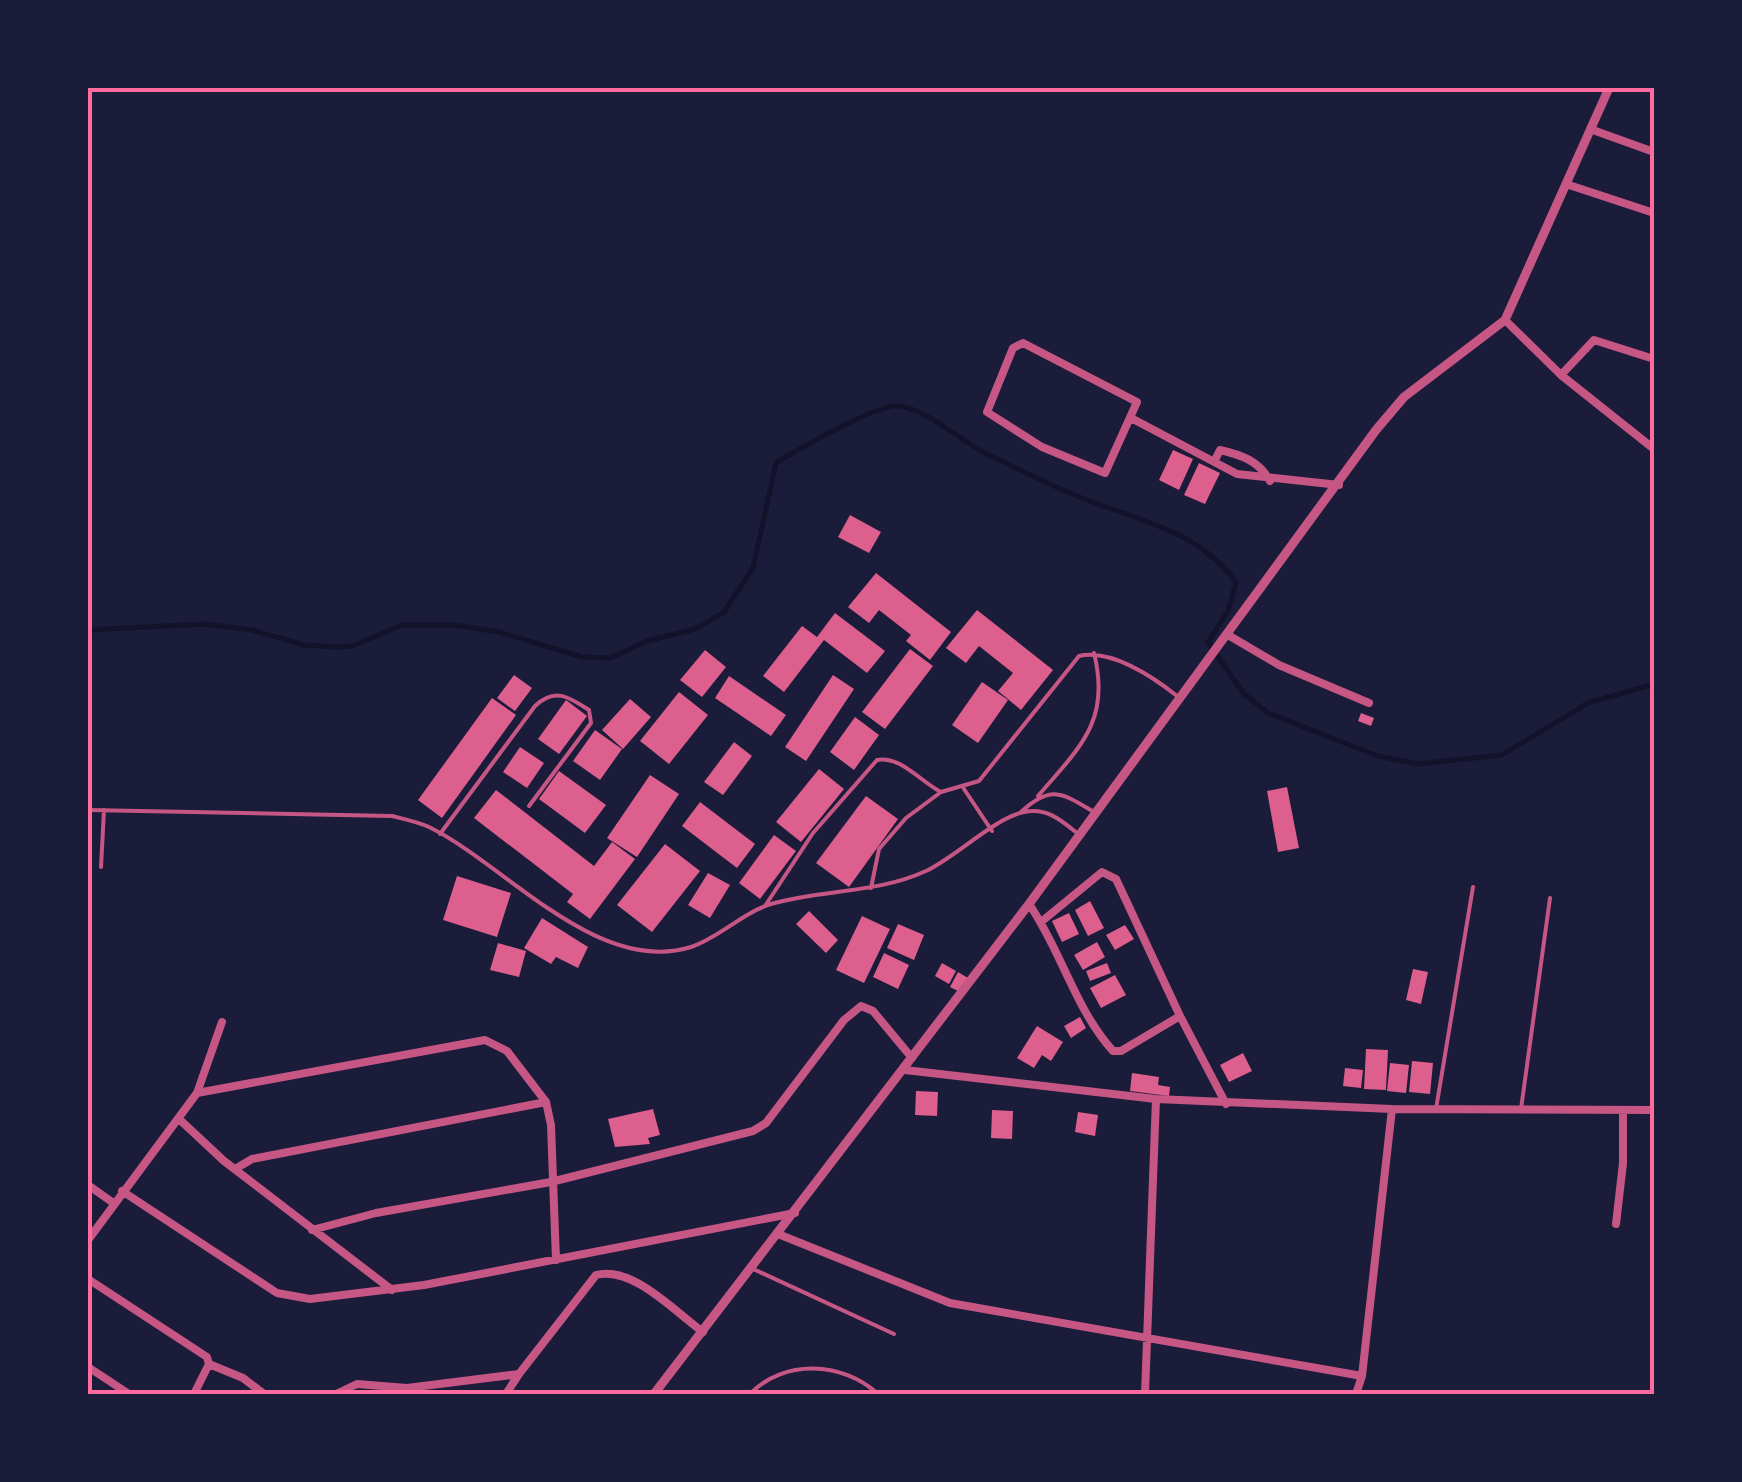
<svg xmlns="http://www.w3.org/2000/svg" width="1742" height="1482" font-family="Jost,sans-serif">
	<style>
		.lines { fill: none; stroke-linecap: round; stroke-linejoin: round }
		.stream { stroke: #12122b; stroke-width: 5 }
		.building { fill: #dd5f8e }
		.service { stroke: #c65784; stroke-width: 4 }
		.minor { stroke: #c65784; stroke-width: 8 }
		.tertiary { stroke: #c65784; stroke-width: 9 }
		.neatline { fill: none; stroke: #ff6b9d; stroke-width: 4 }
	</style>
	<rect width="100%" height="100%" fill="#1b1b3a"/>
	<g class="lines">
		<path class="stream" d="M88,630L205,624L252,630L304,645L337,647L353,646L402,625H453L499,632L582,657L611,658L647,641L695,629L724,612L753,568L776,463C797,450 880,402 900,406C931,412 959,440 987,454C1021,470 1057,489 1092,502C1146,522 1200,533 1236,582L1228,611L1208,642L1243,693L1268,713L1378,756L1418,764L1502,755L1588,703L1654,684"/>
	</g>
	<path class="building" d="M1173,450L1193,459L1179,490L1159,480Z
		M1199,463L1220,473L1205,504L1184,495Z
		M850,515L881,532L869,553L838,537Z
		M876,573L951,632L930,660L906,641L911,635L879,610L869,623L848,607Z
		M977,610L1053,670L1021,710L998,691L1013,673L979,646L966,663L946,648Z
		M835,613L885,651L867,673L824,640L784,692L763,676L802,626L817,637Z
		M910,649L933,666L885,729L862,712Z
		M705,650L726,667L702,697L680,680Z
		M514,675L532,688L515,711L497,698Z
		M833,675L854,689L806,761L785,747Z
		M729,676L786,715L771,736L715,698Z
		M982,682L1008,700L978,743L952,725Z
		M679,692L708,715L669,764L640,741Z
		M492,698L516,715L442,818L418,800Z
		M630,699L651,717L623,749L602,730Z
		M566,700L587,716L559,754L538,739Z
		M1361,713L1374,718L1371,726L1358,721Z
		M855,717L879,735L854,770L830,752Z
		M595,730L622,749L600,780L573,761Z
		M734,742L752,756L723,795L704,782Z
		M520,747L544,763L527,788L503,772Z
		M819,769L844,789L801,842L776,822Z
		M559,771L606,805L585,833L539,799Z
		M650,775L679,794L637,857L607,838Z
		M1287,787L1299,848L1278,852L1267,791Z
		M496,790L594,866L612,842L635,859L590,919L567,902L573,894L474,818Z
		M866,796L898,819L849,887L816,863Z
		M700,802L755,844L737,868L682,826Z
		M774,835L796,851L760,899L739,883Z
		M665,844L700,871L652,932L617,905Z
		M708,873L730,885L710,918L688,905Z
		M457,876L511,893L497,937L443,920Z
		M1090,901L1104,928L1088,936L1075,910Z
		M809,911L838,940L826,953L796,924Z
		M1069,913L1079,934L1062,942L1052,921Z
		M862,916L890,929L864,983L836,970Z
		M542,918L588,947L578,968L556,957L551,964L524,948Z
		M898,924L924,935L914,960L887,948Z
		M1125,925L1134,939L1115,950L1106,935Z
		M1097,942L1105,957L1083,970L1074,955Z
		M498,943L526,951L519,977L490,970Z
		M884,953L909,965L898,989L873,977Z
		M942,963L956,971L949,984L935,976Z
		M1107,963L1111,973L1090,981L1086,971Z
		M1413,969L1428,972L1421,1004L1406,1000Z
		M958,972L968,978L960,992L950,987Z
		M1115,975L1126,995L1101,1008L1090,988Z
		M1080,1017L1086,1028L1071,1038L1064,1026Z
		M1037,1026L1063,1042L1051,1061L1042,1055L1034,1068L1017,1058Z
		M1366,1049L1388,1050L1386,1090L1364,1089Z
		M1243,1053L1252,1071L1229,1082L1220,1065Z
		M1412,1061L1433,1063L1430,1094L1409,1092Z
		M1390,1063L1409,1065L1406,1093L1387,1091Z
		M1345,1068L1363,1070L1361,1088L1343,1086Z
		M1132,1073L1159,1077L1158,1085L1170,1087L1169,1096L1130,1091Z
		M916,1091L938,1092L937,1116L915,1115Z
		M653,1109L660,1135L648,1138L650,1144L615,1147L608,1119Z
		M992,1110L1013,1111L1012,1139L991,1138Z
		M1078,1112L1098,1115L1095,1136L1075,1132Z"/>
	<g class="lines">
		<path class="service" d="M964,789L992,831
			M1038,796C1080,747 1111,721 1094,653
			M88,810L392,816C404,819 418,822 429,827C505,864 597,976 691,947C719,938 742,913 771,904C822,889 876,894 926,871C956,857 993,819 1024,812C1046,807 1061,820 1077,833
			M1021,812C1051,784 1062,793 1094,812
			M440,834L535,706C555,687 569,697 589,710L591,723L529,806
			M101,867L104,810
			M871,888L879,849L906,818L941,792L979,781L1079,656C1111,649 1152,676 1177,696
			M765,906L813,833L877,760C900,755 921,782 941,792
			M1436,1109L1473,887
			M1521,1109L1550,898
			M751,1268L894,1334
			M750,1394C784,1359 842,1361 878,1394"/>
		<path class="minor" d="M1590,129L1654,152
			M1569,185L1654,213
			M1505,320L1561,375L1654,449
			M1023,343L1137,402L1105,473L1042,447L987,412L1013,348Z
			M1561,375L1594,340L1654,359
			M1131,418L1237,474L1339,485
			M1214,462L1220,450C1242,455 1259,461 1270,481
			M1228,635L1279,665L1369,703
			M1029,904C1061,950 1075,1009 1113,1051H1121L1180,1016L1226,1104
			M1041,922L1102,872L1116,879L1180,1016
			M905,1070L1156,1099L1145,1394
			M197,1093L222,1022
			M1156,1099L1392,1109L1362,1376
			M1392,1109L1654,1110
			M179,1119L224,1161L392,1290
			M235,1169L252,1159L546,1102L551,1125L556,1260
			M88,1185L112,1202
			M122,1191L277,1293L310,1299L424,1285L795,1213
			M1616,1224L1623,1163V1110
			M312,1230L376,1213L551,1182L753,1131L766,1123L844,1020L861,1006L873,1011L912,1058
			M778,1234L950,1303L1362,1376L1356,1394
			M88,1240L197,1093L485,1040L507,1051L546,1102
			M88,1279L207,1357L209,1364L194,1394
			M209,1364L243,1378L264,1394
			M88,1367L129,1394
			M336,1394L357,1384L407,1388L519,1374L596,1275C632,1265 675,1312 703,1332
			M506,1394L519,1374"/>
		<path class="tertiary" d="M654,1394L1029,904L1376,430L1404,397L1505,320L1609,88"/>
	</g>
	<rect width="1742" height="1482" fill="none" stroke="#1b1b3a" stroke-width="180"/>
	<rect x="90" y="90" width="1562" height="1302" class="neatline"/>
</svg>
